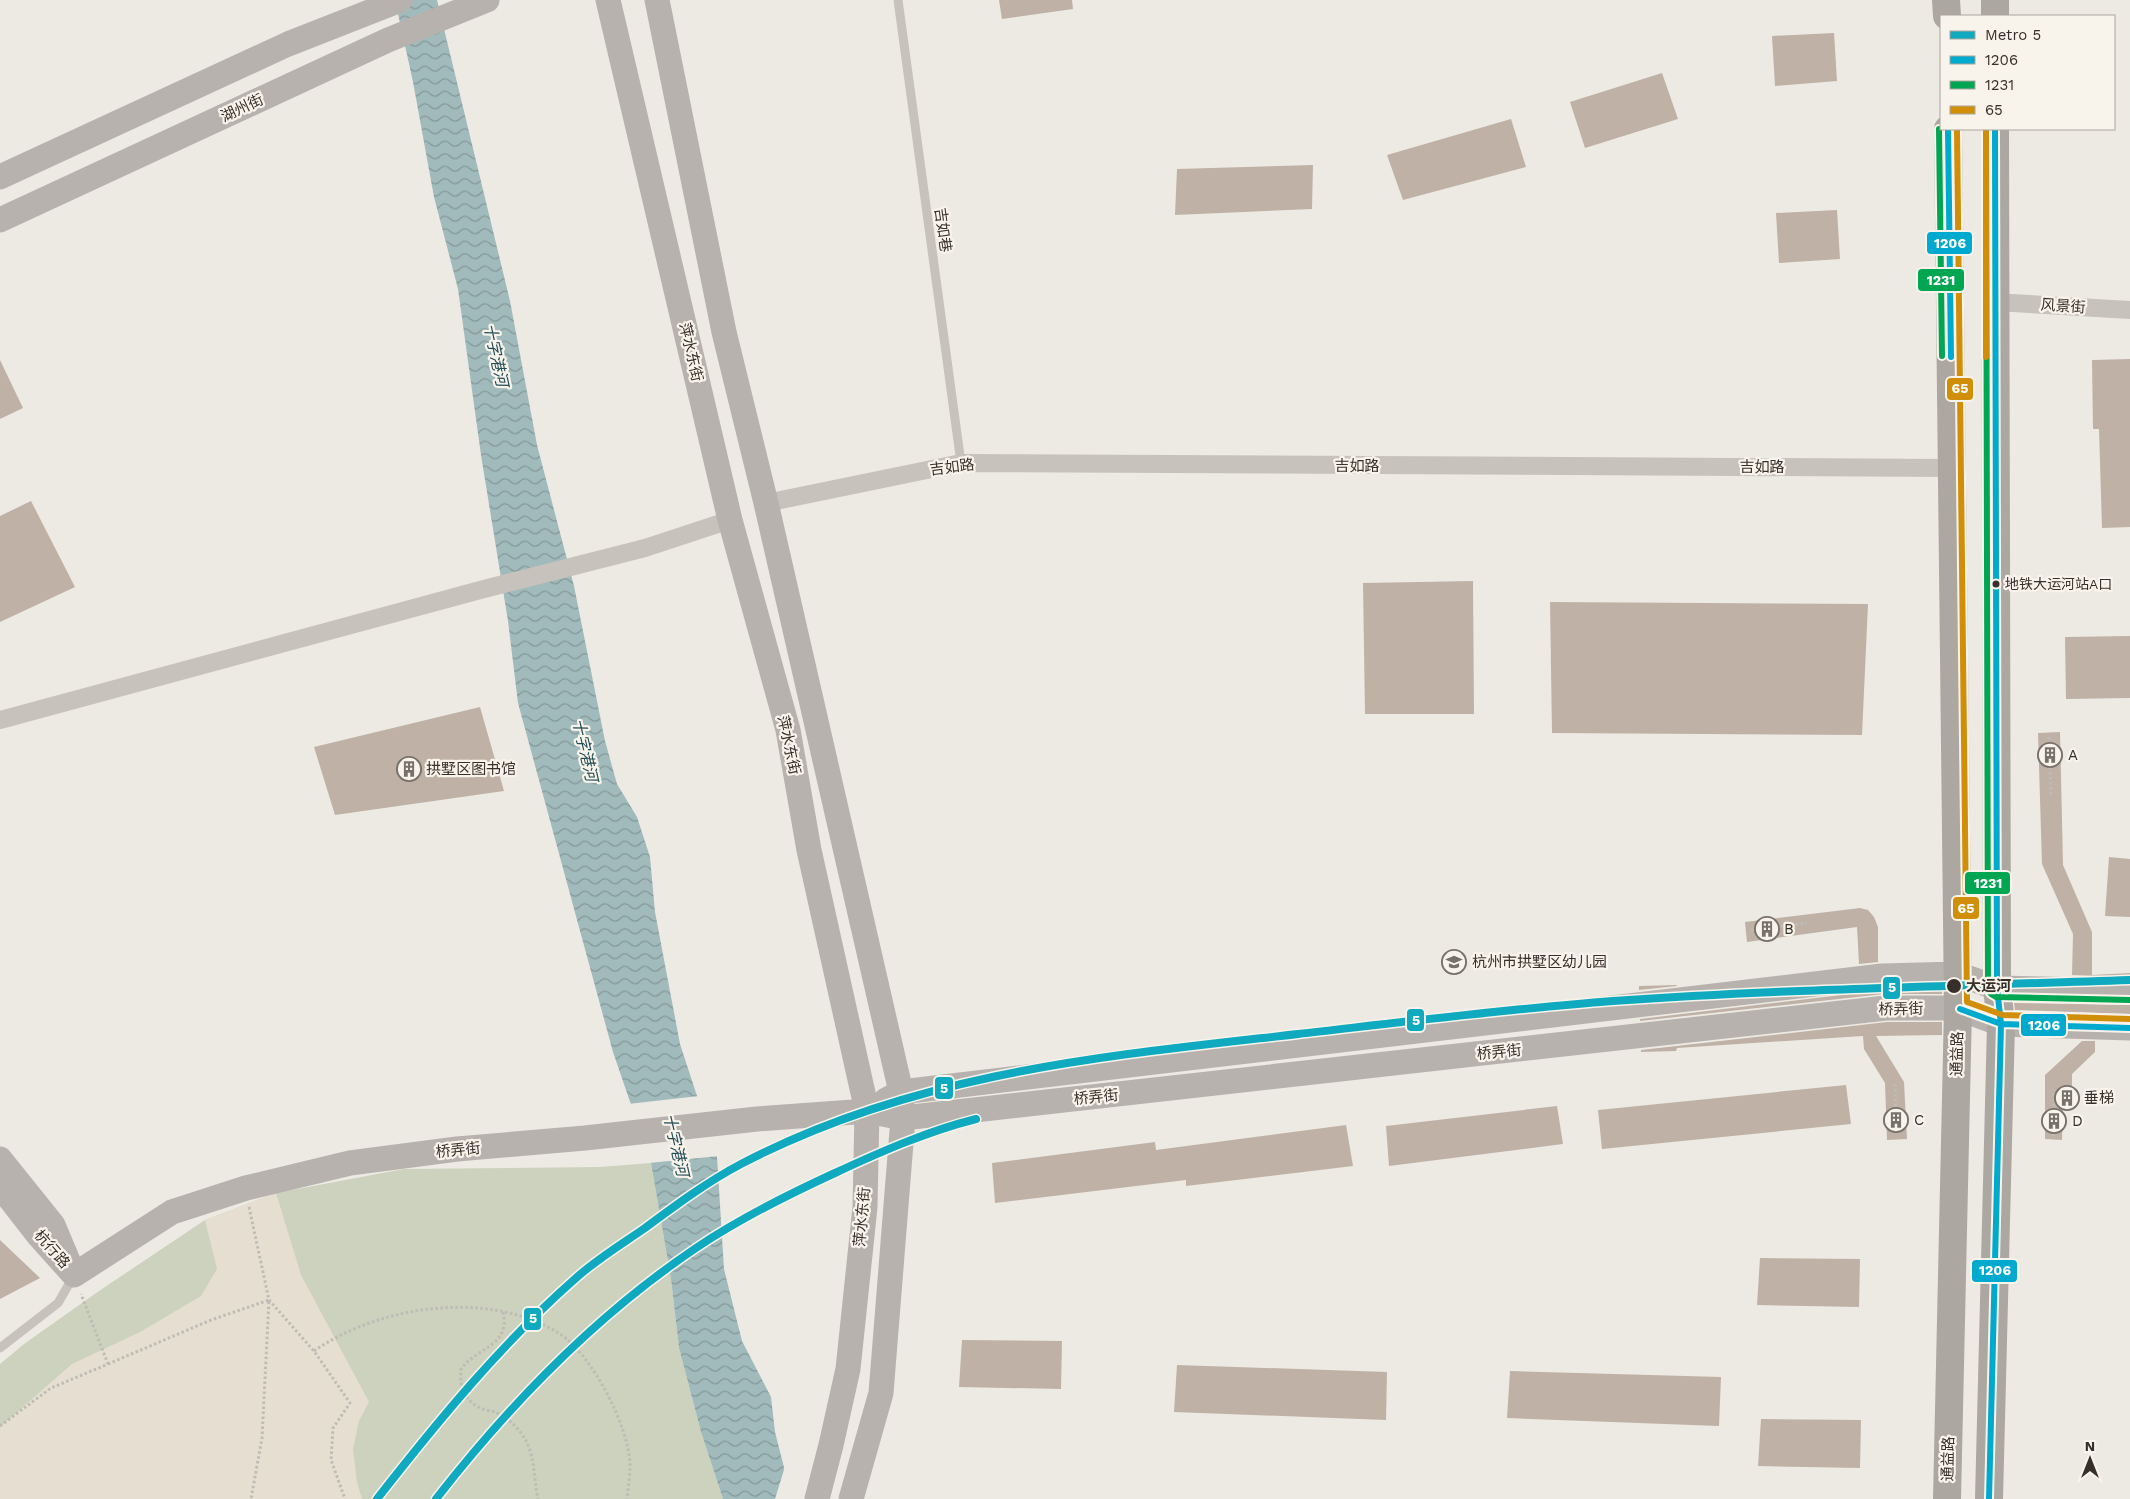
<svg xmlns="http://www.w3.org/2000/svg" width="2130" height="1499" font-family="'Work Sans','Noto Sans SC',sans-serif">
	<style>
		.park { fill: #ccd2be }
		.plaza { fill: #e6dfd1 }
		.water { fill: url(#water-waves) }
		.pier { fill: #edeae3 }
		.building { fill: #bfb1a6 }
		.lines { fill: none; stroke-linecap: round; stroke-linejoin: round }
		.path { stroke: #bfbbb5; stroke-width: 3; stroke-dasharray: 2.5 2.5; stroke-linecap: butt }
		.lane { stroke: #c7c2bc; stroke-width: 9 }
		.street { stroke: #c7c2bc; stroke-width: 18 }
		.secondary { stroke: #b7b2ad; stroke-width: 25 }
		.primary { stroke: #aca7a1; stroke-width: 28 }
		.bus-1-casing { stroke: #f9f4eb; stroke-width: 10 }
		.bus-2-casing { stroke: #f9f4eb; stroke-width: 10 }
		.bus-3-casing { stroke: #f9f4eb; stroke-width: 10 }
		.bus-1 { stroke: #00a9ce; stroke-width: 6 }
		.bus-2 { stroke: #00a651; stroke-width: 6 }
		.bus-3 { stroke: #d18e08; stroke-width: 6 }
		.metro-1-casing { stroke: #f9f4eb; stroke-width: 11 }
		.metro-1 { stroke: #0faac0; stroke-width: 8 }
		.bus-dot { fill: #37302a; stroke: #f9f4eb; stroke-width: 2 }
		.labels { text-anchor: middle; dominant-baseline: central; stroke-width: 4.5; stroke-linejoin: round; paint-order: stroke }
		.bus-label { font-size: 14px; fill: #37302a; stroke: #f9f4eb; text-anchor: start }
		.street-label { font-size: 15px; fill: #37302a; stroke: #f9f4eb }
		.poi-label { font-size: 15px; fill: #37302a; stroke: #f9f4eb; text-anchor: start }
		.stop-label { font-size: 15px; font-weight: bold; fill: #37302a; stroke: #f9f4eb; text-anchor: start }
		.water-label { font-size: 16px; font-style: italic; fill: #234c56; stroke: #f9f4eb }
		.line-badge { stroke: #f9f4eb; stroke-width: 2 }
		.badge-label { font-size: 14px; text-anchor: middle; font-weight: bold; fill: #fff }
	</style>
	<defs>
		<pattern id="water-waves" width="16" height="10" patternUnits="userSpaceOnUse" patternTransform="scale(1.25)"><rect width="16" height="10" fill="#a1babc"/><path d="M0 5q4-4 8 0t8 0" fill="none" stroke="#849899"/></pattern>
	</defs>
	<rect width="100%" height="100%" fill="#edeae3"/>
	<path class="park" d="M651,1163L671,1279L679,1348L701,1432L723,1499H0V1364L24,1344L99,1291L205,1220L276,1193L404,1169L600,1167Z"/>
	<path class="plaza" d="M276,1193L301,1275L369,1402L359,1421L353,1449L357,1482L362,1499H0V1427L72,1364L140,1332L201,1296L217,1269L205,1220Z"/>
	<path class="water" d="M395,0H437L510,301L537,445L574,586L605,741L617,784L637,817L650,857L655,912L680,1044L717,1157L724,1269L742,1341L771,1397L775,1432L792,1499H723L701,1432L679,1348L671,1279L651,1163L613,1052L518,703L508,621L481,455L458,289L434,197L413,82Z"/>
	<path class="pier" d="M699,1096L719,1156L649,1163L628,1104Z
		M786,1463L795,1499H775Z"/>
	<path class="building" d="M999,0H1072L1073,9L1002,19Z
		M1834,33L1837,81L1775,86L1772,36Z
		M1662,73L1678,119L1585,148L1570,102Z
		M1511,119L1526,167L1403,200L1387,155Z
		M1313,165L1312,209L1175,215L1177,169Z
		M1837,210L1840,259L1779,263L1776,213Z
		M2130,359V527L2102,528L2099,429H2093L2092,360Z
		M0,360L23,408L0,419Z
		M31,501L75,587L0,622V516Z
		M1473,581L1474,714H1365L1363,583Z
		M1550,602L1868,604L1862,735L1552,733Z
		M2130,636V698L2066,699L2065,637Z
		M480,707L504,791L335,815L314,747Z
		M2060,732L2063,865L2092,932V975L2130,973V977L2072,975L2073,934L2042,864L2038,733Z
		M2109,857L2130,859V917L2105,916Z
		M1860,908L1868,910L1874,917L1878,927V962L1859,964L1857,927L1747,942L1745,922Z
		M1676,985L1677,986L1639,990V986Z
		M1942,989V994H1884L1640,1021V1019L1883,990Z
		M2014,1003L2130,1005V1014L2015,1010Z
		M1887,1022H1942V1035L1876,1036L1904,1082L1907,1139L1887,1140L1885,1083L1864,1049L1863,1036L1677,1048L1676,1051L1641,1052V1050Z
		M2082,1041H2095V1052L2072,1074V1102H2063L2062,1140L2045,1139V1075Z
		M1846,1085L1851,1124L1602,1149L1598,1110Z
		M1557,1106L1563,1144L1389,1166L1386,1126Z
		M1346,1125L1353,1166L1186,1186V1180L995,1203L992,1163L1155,1142L1156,1150Z
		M0,1240L40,1278L0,1299Z
		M1760,1258L1860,1259L1859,1307L1757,1305Z
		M962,1340L1062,1341L1061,1389L959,1387Z
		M1177,1365L1387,1372L1386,1420L1174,1412Z
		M1510,1371L1721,1377L1719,1426L1507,1418Z
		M1761,1419L1861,1420L1860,1468L1758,1466Z"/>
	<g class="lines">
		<path class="path" d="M2049,737L2051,797
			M1751,930L1807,923
			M1895,1084L1896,1131
			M2053,1136L2054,1090
			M249,1207L269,1300L314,1351L350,1403L333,1428L331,1460L345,1499
			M503,1312C511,1346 477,1347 461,1369C459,1389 466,1404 486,1410C490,1411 494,1411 497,1413C506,1417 515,1425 521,1433C536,1453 533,1476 538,1499
			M314,1351C380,1305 490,1289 560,1334C592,1355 629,1426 630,1465C630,1476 628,1488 627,1499
			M108,1364L211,1320L269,1300L262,1438L251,1499
			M0,1426L51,1388L108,1364L81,1294"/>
		<path class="lane" d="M898,0L961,463
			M0,1348L58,1303L73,1277"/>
		<path class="street" d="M1995,302L2130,310
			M766,503L961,463L1953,468
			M0,720L484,589L645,548L730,520"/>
		<path class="secondary" d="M608,0L730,520L788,730L809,850L867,1111L865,1207L848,1369L831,1445L817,1499
			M657,0L724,332L766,503L901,1092L903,1118L881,1393L851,1499
			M0,177L288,44L400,0
			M0,220L388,40L487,0
			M886,1100L901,1092L1882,976L1958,974L1997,988L2130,991
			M0,1159L53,1225L74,1275L39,1236L0,1186
			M74,1275L172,1212L246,1188L350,1163L457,1149L585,1138L757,1119L867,1111L903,1118L1886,1008H1958L2001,1024L2130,1028"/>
		<path class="primary" d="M1946,0L1947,16
			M1995,0V16
			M1947,1499L1958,1008L1948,129
			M1989,1499L2001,1024L1997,988L1995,129"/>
		<defs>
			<path id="bus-1" d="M1948,129L1951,357
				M1960,1009L2001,1024L2130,1028
				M1989,1499L2001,1024L1997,988L1995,129"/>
			<path id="bus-2" d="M1939,129L1942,356
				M1986,129L1988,990L1991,994L1996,997L2130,1000"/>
			<path id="bus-3" d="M1957,129L1967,1002L2003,1015L2130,1019
				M1986,129V357"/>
		</defs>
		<use href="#bus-1" class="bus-1-casing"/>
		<use href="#bus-2" class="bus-2-casing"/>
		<use href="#bus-3" class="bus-3-casing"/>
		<use href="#bus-1" class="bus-1"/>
		<use href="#bus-2" class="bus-2"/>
		<use href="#bus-3" class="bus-3"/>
		<defs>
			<path id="metro-1" d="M377,1499C438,1421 501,1344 576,1278C597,1259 622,1244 645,1228C676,1205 707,1182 741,1164C917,1072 1105,1056 1298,1034C1403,1022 1507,1009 1613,1001C1785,989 1958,986 2130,980
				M436,1499C510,1404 595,1316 696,1248C739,1219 787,1195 835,1173C880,1152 928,1131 976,1119"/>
		</defs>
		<use href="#metro-1" class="metro-1-casing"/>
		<use href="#metro-1" class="metro-1"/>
	</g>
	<defs>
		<symbol id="building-ring" viewBox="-11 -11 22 22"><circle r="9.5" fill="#f9f4eb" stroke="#77716b" stroke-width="1.5"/><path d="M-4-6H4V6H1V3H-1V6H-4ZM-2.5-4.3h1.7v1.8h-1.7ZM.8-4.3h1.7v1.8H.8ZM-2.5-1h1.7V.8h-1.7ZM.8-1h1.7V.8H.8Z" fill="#77716b"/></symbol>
		<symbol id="school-ring" viewBox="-11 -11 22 22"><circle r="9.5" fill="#f9f4eb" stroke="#77716b" stroke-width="1.5"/><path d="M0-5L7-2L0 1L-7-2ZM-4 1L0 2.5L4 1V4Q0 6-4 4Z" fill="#77716b"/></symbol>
	</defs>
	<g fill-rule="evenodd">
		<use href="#building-ring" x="2036" y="741" width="28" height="28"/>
		<use href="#building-ring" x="395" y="755" width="28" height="28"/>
		<use href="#building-ring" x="1753" y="915" width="28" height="28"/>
		<use href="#school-ring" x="1440" y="948" width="28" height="28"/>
		<use href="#building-ring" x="2053" y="1084" width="28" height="28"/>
		<use href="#building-ring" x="1882" y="1106" width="28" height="28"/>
		<use href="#building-ring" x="2040" y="1107" width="28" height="28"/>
	</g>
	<g class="bus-dot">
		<circle cx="1996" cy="584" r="4.5"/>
		<circle cx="1954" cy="986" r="8"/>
	</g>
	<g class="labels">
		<g class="bus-label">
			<text x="2005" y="584">地铁大运河站A口</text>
		</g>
		<g class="street-label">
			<text transform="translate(242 108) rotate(-25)">湖州街</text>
			<text transform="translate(943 230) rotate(82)">吉如巷</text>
			<text transform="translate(2063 306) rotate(4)">风景街</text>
			<text transform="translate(691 352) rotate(77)">萍水东街</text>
			<text x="1357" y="466">吉如路</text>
			<text transform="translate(952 467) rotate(-7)">吉如路</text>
			<text x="1762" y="467">吉如路</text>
			<text transform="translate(789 745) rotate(78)">萍水东街</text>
			<text transform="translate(1901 1009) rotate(-1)">桥弄街</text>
			<text transform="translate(1499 1052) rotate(-6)">桥弄街</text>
			<text transform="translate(1957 1054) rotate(-89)">通益路</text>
			<text transform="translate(1096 1097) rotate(-6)">桥弄街</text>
			<text transform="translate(458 1150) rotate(-6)">桥弄街</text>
			<text transform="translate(862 1217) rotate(-85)">萍水东街</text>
			<text transform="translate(52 1249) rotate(49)">杭行路</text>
			<text transform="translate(1948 1459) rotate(-89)">通益路</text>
		</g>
		<g class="poi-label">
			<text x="2068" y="755">A</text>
			<text x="426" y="769">拱墅区图书馆</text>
			<text x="1784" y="929">B</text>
			<text x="1472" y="962">杭州市拱墅区幼儿园</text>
			<text x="2084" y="1098">垂梯</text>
			<text x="1914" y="1120">C</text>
			<text x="2072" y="1121">D</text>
		</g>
		<g class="stop-label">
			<text x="1966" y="986">大运河</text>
		</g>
		<g class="water-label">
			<text transform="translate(496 355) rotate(78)">十字港河</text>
			<text transform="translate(585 750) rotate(77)">十字港河</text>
			<text transform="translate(676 1145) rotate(77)">十字港河</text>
		</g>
	</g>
	<g class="line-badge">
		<rect x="1926" y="231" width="47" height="24" rx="5" fill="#00a9ce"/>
		<rect x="1917" y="268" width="48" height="24" rx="5" fill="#00a651"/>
		<rect x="1946" y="377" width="28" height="24" rx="5" fill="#d18e08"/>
		<rect x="1964" y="871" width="47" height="24" rx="5" fill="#00a651"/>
		<rect x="1952" y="896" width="28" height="24" rx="5" fill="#d18e08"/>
		<rect x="1882" y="976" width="19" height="24" rx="5" fill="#0faac0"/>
		<rect x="1406" y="1008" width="19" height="24" rx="5" fill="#0faac0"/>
		<rect x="2020" y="1013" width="47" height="24" rx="5" fill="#00a9ce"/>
		<rect x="934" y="1076" width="20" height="24" rx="5" fill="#0faac0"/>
		<rect x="1971" y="1259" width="47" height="24" rx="5" fill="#00a9ce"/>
		<rect x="523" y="1307" width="19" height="24" rx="5" fill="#0faac0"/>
	</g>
	<g class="badge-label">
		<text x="1950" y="248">1206</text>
		<text x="1941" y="285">1231</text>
		<text x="1960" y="393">65</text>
		<text x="1988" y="888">1231</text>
		<text x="1966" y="913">65</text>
		<text x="1892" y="992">5</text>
		<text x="1416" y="1025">5</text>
		<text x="2044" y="1030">1206</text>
		<text x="944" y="1093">5</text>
		<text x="1995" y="1275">1206</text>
		<text x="533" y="1323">5</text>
	</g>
	<rect x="1940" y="15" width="175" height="115" fill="#f9f4eb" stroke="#aba69e"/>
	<rect x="1950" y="31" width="25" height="8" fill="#0faac0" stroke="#aba69e"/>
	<text x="1985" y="40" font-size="15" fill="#37302a">Metro 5</text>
	<rect x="1950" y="56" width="25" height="8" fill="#00a9ce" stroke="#aba69e"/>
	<text x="1985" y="65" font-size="15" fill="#37302a">1206</text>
	<rect x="1950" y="81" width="25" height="8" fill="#00a651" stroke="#aba69e"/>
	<text x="1985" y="90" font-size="15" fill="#37302a">1231</text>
	<rect x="1950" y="106" width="25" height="8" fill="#d18e08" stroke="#aba69e"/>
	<text x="1985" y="115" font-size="15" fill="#37302a">65</text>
	<g transform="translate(2090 1459)" stroke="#f9f4eb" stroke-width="4" paint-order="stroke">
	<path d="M0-4L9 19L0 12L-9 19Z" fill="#37302a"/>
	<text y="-8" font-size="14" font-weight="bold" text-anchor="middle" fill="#37302a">N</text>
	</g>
</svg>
